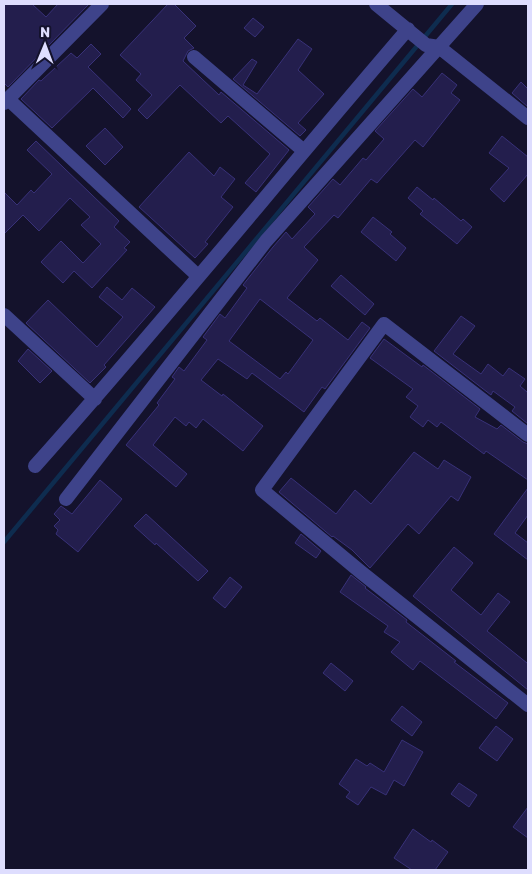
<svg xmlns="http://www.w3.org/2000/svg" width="532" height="874" font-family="Rubik,sans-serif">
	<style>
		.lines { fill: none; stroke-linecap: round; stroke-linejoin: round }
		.stream { stroke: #0e2c4f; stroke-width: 4.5 }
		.building { fill: #231e4d; stroke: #383178; fill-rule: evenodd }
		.minor { stroke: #3e438a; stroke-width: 14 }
	</style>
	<rect width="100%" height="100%" fill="#14122c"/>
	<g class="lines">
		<path class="stream" d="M4,542L452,4"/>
	</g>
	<path class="building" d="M4,4H32L46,17L58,4H89L8,87L4,83Z
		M168,4H174L196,26L184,38L194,48L188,51L183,61L219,95L221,92L289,150L256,192L245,183L270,154L228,116L221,123L180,85L147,119L138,110L152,95L136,80L141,74L120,55Z
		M253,18L264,27L255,37L244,28Z
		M298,39L312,49L298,70L324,94L298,123L306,130L300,136L233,79L252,59L257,62L243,85L257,94Z
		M91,44L101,54L88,67L131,109L123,118L93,88L52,128L21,99L39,80L41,81L71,53L77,58Z
		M442,73L457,85L451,93L460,100L423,147L415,140L377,183L371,179L338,218L334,215L304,247L318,260L287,298L317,321L320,318L348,340L362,322L370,328L325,389L322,387L304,412L252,373L247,379L218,359L201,380L222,396L223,394L263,426L243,451L203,419L196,428L189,422L186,426L175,417L153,445L187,474L176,487L126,445L159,405L157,403L175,379L172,377L179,367L184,371L207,340L203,337L220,314L225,318L247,288L243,285L273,247L286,232L292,239L315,214L308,207L333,179L340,185L363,158L366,160L384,139L375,131L413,89L422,97ZM260,299L313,340L288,374L286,372L280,379L229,341Z
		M521,82L528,89V107L512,93Z
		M105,128L123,147L105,165L86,146Z
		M502,136L528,157V174L504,202L490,189L509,168L489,153Z
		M36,141L119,221L114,227L130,242L124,248L127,250L92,288L74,271L63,283L41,262L61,241L83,263L101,244L81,225L90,217L70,198L39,231L23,215L4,234V192L17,205L31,190L34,193L52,174L27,150Z
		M189,152L214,176L220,167L235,179L221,197L233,207L205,242L208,244L195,258L139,207Z
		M417,187L433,200L434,198L461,221L463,219L472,227L457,244L420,214L423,211L408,198Z
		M373,217L392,232L390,234L406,248L396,261L361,232Z
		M341,275L374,304L365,315L331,286Z
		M107,287L122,300L132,288L155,307L104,365L106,367L90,383L26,323L48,300L97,347L123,317L99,297Z
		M461,316L475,326L453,354L481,374L488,364L503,376L509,368L525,379L520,386L527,392L528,390V424L512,411L515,407L493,391L491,395L434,351Z
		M384,339L422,367L423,365L480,409L475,417L497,429L501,425L523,442L528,444V480L486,451L484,454L441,422L437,427L428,420L423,427L410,417L418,406L406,397L413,389L370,358Z
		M28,349L52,371L40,383L18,361Z
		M414,452L438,469L444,460L471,477L458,501L451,496L419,534L408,524L370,568L352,550L333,536L332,537L279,492L291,478L336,514L355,490L371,504Z
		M100,480L122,499L78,552L56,534L58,530L54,526L60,520L54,514L61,506L72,514Z
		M528,488V515L515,533L528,543V560L494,534Z
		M146,514L208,571L198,581L156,543L155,545L134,526Z
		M301,534L321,551L316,558L295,543Z
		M454,547L473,563L451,590L481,615L498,593L510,602L487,631L527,663L528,661V690L413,596Z
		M351,575L366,587L365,588L407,620L406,622L456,661L454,662L508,703L496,719L420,661L413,670L391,652L400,642L384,632L388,626L340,592Z
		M230,577L242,587L225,608L213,598Z
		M331,663L353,681L345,691L323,673Z
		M402,706L422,722L412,736L391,720Z
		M496,726L513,739L497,761L479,748Z
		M402,740L423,752L404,786L394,780L386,795L371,787L358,805L346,797L350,792L339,784L356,759L367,766L370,763L384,772Z
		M459,783L477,795L469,807L451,794Z
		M528,807V838L513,827Z
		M413,829L431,842L432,840L448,852L435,870H412L394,858Z"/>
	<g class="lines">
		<path class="minor" d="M376,4L426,45L439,47L528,118
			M194,57L304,151
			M8,99L198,276
			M4,103L102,4
			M4,315L95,399
			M528,435L384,324L262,490L362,573L528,705
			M35,466C163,323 283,174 408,29
			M66,499L266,241L477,4"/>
	</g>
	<rect width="532" height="874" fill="none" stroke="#deddfe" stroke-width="10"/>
	<g transform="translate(45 45) rotate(1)" stroke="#14122c" stroke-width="4" paint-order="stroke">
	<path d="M0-4L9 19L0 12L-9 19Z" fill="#deddfe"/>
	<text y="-8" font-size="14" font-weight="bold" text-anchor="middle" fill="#deddfe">N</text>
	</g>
</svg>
